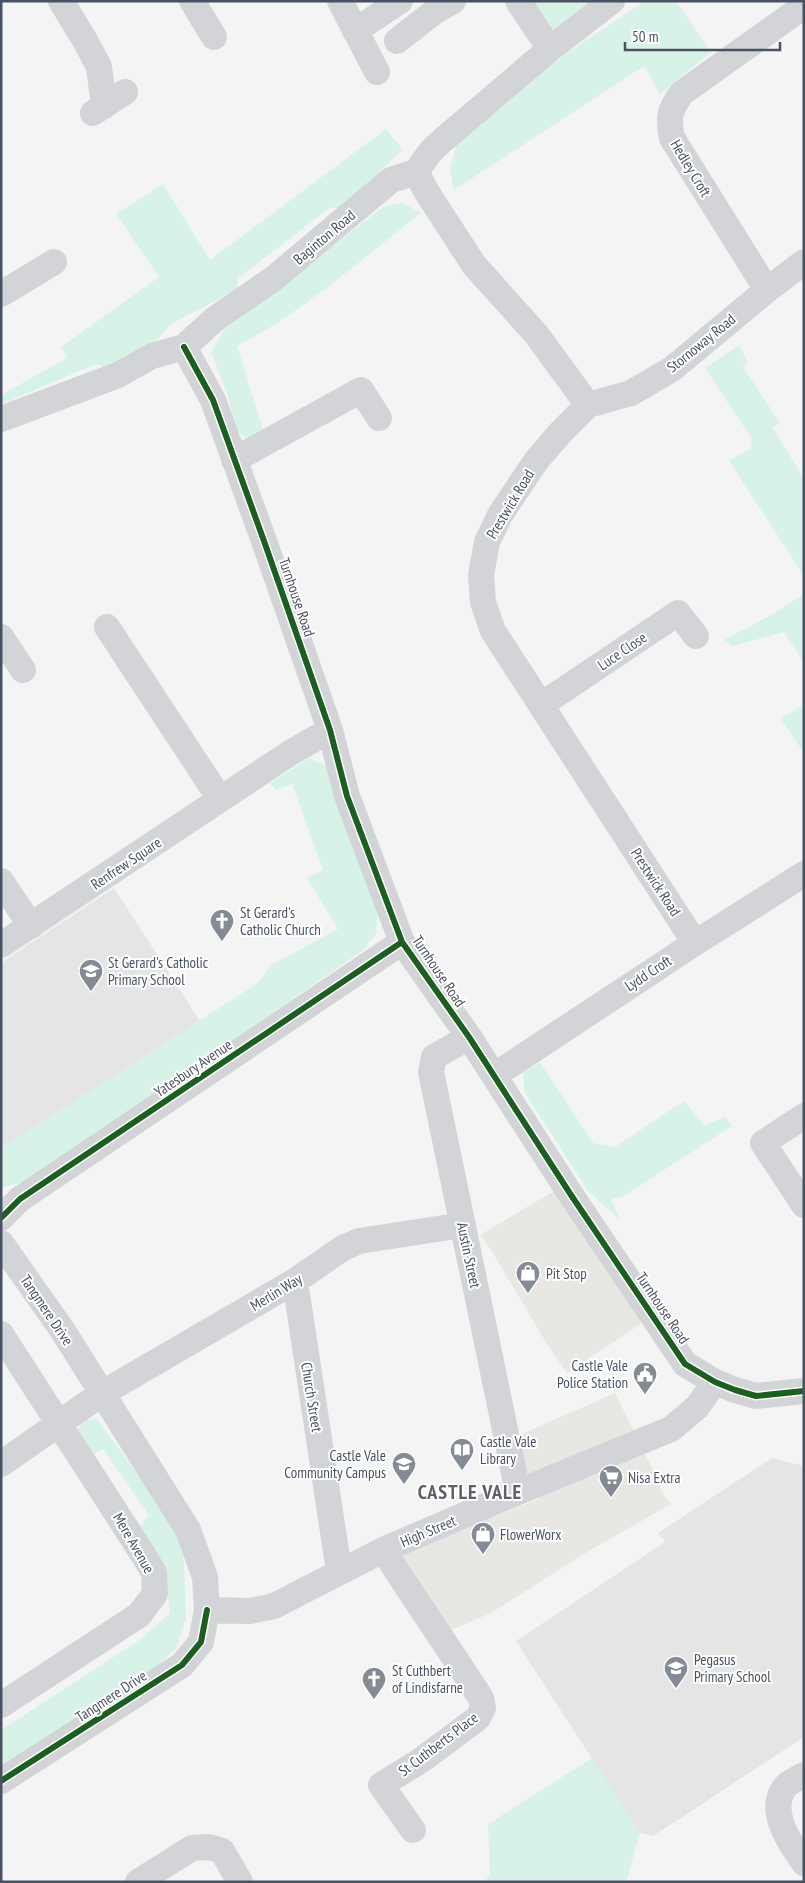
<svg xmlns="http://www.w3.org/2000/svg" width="805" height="1883" font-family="'PT Sans Narrow',sans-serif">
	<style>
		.commercial { fill: #e8e7e3 }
		.education { fill: #e5e5e6 }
		.green { fill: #d7f3e7 }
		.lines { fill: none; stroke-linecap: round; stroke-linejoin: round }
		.minor { stroke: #d2d4d7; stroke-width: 26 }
		.cycleway-casing { stroke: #fff; stroke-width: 9 }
		.cycleway { stroke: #1b5e20; stroke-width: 6 }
		.labels { text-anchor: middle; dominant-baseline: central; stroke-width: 4; stroke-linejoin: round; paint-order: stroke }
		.street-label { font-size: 15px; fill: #495262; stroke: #fff }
		.poi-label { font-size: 15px; fill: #495262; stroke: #fff; text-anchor: start }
		.district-label { font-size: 20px; font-weight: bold; letter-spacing: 1px; fill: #5e6168; stroke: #fff }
	</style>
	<rect width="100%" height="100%" fill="#f4f4f4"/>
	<path class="commercial" d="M554,1191L645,1321L567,1373L550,1349L491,1250L480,1235Z
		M615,1393L649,1462L664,1495L671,1504L584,1554L491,1613L446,1632L399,1557L449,1534L539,1499L513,1438Z"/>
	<path class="education" d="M114,888L200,1021L1,1149V963Z
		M772,1458L804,1466V1737L653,1836L640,1833L516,1641L665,1542L658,1533Z"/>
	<path class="green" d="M533,1H593L559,29L549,28Z
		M645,1H676L711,52L660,94L644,66L454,190L450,170L456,145L564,55Z
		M386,129L403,150L366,184L341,210L331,207L237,279L238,289L171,324L156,341L104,367L96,364L1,404V395L67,358L61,347L159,277L116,214L163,184L210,260Z
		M403,203L421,213C363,258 302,313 237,346L265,436L245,437L237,431L227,393L211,352L224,330L383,207Z
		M739,345L748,363L743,367L780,423L773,428L804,479V576L729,461L751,448L752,439L705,368Z
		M804,594V662L784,632L732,646L724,640L773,614Z
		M804,704V753L781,719Z
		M309,758L326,766L378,903L376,934L362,951L36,1178L1,1188V1149L258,983L271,965L338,929L307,878L323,870L292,784L276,790L270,783Z
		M540,1062L593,1143L615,1147L684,1101L704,1125L726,1117L732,1126L624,1196L611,1199L620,1220L588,1191L525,1093L523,1073Z
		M96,1418L176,1526L184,1562L186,1619L176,1648L147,1676L1,1773V1730L138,1641L170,1613L164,1570L138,1528L149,1515L103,1449L92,1455L78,1432L81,1421Z
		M592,1758L640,1833L626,1882H485L490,1873L488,1824Z"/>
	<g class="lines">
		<path class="minor" d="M61,1L86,42L99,67L104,106
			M192,1L214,37
			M340,1L377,72
			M518,1L550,49
			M355,31L400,1
			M397,41L434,12L453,1
			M93,113L125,92
			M416,172L428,194L474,265L536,334L588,405
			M767,290L672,138C668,118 669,110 682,93L804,6
			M1,294L54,262
			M184,347L213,400L264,541L330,730L347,796L402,942L469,1037L571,1195L685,1364L715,1382L735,1390L756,1396L804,1391
			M1,419L118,375L152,356L184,347L215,319L273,279L391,180L416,172L431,151L444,139L550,49L612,1
			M234,460L361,390L379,418
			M107,627L220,799
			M1,637L23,670
			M541,705L678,613L696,636
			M1,881L31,926
			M695,943L493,631L483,602L481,575L487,542L500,515L536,461L560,433L588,405L631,393L672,369L767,290L804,262
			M1,945L290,753L330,730
			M469,1037L434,1057L431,1072L518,1492
			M495,1075L695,943L804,874
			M804,1116L763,1143L804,1205
			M1,1218L20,1199L402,942
			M1,1243L63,1331L188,1530L205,1577L207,1610L201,1642L182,1665L1,1781
			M295,1281L339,1571
			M1,1334L144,1556L154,1573L155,1594L139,1615L1,1705
			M1,1464L101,1394L295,1281L343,1248L359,1241L463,1225
			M383,1550L481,1698L483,1708L478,1718L420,1761L381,1785L413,1830
			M207,1610L250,1611L274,1606L383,1550L518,1492L671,1429L697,1407L715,1382
			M804,1775C799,1778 791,1781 787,1785C765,1808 790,1843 804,1863
			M138,1882L192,1848L209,1847L222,1851L240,1882"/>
		<defs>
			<path id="cycleway" d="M184,347L213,400L264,541L330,730L347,796L402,942L469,1037L571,1195L685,1364L715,1382L735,1390L756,1396L804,1391
				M1,1218L20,1199L402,942
				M1,1781L182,1665L201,1642L207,1610"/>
		</defs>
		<use href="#cycleway" class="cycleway-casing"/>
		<use href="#cycleway" class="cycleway"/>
	</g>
	<defs>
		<symbol id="church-pin" viewBox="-11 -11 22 30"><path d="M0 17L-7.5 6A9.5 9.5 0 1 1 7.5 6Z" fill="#858b95" stroke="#fff"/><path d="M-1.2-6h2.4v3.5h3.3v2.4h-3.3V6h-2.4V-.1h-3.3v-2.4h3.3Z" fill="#fff"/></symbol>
		<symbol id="school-pin" viewBox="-11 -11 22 30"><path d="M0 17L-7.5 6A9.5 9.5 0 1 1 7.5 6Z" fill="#858b95" stroke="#fff"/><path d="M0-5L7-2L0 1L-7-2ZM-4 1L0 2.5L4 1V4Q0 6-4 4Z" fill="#fff"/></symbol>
		<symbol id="shop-pin" viewBox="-11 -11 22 30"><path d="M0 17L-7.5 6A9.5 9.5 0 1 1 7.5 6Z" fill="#858b95" stroke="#fff"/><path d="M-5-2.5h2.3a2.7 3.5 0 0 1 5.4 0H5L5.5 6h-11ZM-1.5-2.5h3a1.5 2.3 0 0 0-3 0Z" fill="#fff"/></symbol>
		<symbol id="civic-pin" viewBox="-11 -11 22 30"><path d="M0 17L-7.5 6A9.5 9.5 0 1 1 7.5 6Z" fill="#858b95" stroke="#fff"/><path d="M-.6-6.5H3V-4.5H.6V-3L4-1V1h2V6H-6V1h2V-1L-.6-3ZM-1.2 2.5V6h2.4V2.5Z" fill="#fff"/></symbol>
		<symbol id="library-pin" viewBox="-11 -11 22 30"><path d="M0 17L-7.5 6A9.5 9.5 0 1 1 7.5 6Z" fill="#858b95" stroke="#fff"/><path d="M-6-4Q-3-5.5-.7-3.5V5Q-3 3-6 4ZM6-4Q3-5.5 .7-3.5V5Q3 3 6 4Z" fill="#fff"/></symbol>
		<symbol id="university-pin" viewBox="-11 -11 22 30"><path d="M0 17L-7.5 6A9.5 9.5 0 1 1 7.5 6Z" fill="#858b95" stroke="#fff"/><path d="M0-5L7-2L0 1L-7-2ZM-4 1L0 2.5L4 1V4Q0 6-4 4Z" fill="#fff"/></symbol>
		<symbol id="supermarket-pin" viewBox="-11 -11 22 30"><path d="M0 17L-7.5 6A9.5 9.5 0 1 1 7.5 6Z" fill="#858b95" stroke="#fff"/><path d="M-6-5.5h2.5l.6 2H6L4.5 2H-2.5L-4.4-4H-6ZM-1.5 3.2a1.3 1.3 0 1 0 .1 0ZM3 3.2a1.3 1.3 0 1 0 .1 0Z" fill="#fff"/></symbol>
	</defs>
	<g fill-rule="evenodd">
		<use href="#church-pin" x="208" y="907" width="28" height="38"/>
		<use href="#school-pin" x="77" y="957" width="28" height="38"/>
		<use href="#shop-pin" x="514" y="1259" width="28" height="38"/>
		<use href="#civic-pin" x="631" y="1360" width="28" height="38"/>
		<use href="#library-pin" x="448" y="1436" width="28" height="38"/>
		<use href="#university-pin" x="390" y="1450" width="28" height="38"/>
		<use href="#supermarket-pin" x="597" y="1463" width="28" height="38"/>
		<use href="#shop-pin" x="469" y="1520" width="28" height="38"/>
		<use href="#school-pin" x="662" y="1654" width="28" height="38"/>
		<use href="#church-pin" x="360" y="1665" width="28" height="38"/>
	</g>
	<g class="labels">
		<g class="street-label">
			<text transform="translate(691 168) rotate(59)">Hedley Croft</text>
			<text transform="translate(324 237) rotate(-40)">Baginton Road</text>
			<text transform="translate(701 343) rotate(-39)">Stornoway Road</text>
			<text transform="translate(510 504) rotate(-59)">Prestwick Road</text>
			<text transform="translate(297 597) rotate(71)">Turnhouse Road</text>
			<text transform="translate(622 651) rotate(-34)">Luce Close</text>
			<text transform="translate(126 863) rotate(-34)">Renfrew Square</text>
			<text transform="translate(656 882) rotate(57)">Prestwick Road</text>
			<text transform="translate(439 971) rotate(56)">Turnhouse Road</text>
			<text transform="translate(648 973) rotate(-33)">Lydd Croft</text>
			<text transform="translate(193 1068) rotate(-34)">Yatesbury Avenue</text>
			<text transform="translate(469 1255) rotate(78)">Austin Street</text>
			<text transform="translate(276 1292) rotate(-31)">Merlin Way</text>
			<text transform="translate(663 1308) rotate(56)">Turnhouse Road</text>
			<text transform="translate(47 1310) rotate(56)">Tangmere Drive</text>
			<text transform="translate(312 1397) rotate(81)">Church Street</text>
			<text transform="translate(428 1531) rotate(-23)">High Street</text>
			<text transform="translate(134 1543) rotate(60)">Mere Avenue</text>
			<text transform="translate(111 1696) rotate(-33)">Tangmere Drive</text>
			<text transform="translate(438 1744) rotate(-37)">St Cuthberts Place</text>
		</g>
		<g class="poi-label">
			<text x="240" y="912">St Gerard's<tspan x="240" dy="17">Catholic Church</tspan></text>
			<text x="108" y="962">St Gerard's Catholic<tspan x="108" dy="17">Primary School</tspan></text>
			<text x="546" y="1273">Pit Stop</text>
			<text x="628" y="1365" text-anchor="end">Castle Vale<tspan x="628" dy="17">Police Station</tspan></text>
			<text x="480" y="1441">Castle Vale<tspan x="480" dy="17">Library</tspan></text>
			<text x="386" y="1455" text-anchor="end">Castle Vale<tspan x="386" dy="17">Community Campus</tspan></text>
			<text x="628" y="1477">Nisa Extra</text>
			<text x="500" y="1534">FlowerWorx</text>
			<text x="694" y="1659">Pegasus<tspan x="694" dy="17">Primary School</tspan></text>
			<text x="392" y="1670">St Cuthbert<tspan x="392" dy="17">of Lindisfarne</tspan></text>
		</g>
		<g class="district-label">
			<text x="470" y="1492">CASTLE VALE</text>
		</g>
	</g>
	<rect width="805" height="1883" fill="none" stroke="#495262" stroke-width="5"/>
	<path d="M625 42v8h155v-8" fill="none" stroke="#495262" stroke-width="2.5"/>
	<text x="632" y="42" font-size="15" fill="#495262" stroke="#ffffff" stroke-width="4" paint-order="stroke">50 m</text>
</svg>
